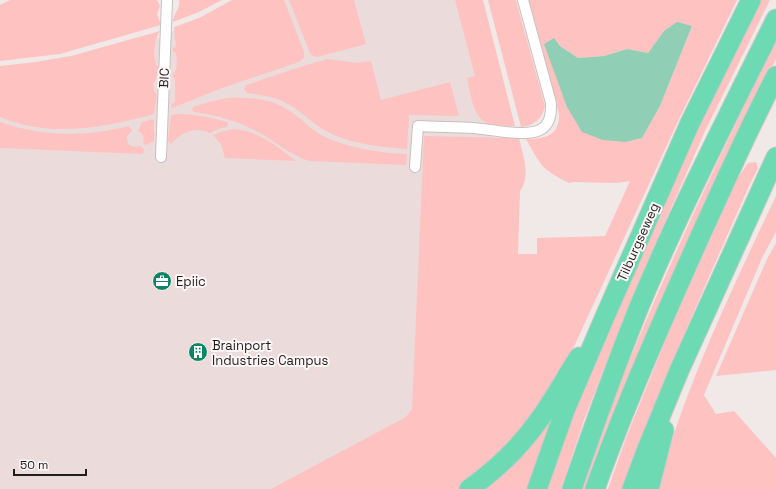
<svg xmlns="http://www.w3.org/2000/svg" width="776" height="489" font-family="'Space Grotesk',sans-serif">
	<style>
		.built { fill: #ebdbda }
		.green { fill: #fec3c1; fill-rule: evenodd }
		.water { fill: #90cfb6 }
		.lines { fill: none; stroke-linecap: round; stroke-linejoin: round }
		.street-casing { stroke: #c8c1c1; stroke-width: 12 }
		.highway-casing { stroke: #c9c9c9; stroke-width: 21 }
		.street { stroke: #fff; stroke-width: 10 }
		.highway { stroke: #6ddab3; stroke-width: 19 }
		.labels { text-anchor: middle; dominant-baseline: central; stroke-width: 4; stroke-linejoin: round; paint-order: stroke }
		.street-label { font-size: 13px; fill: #201d1d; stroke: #fdf6f6 }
		.poi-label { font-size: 13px; fill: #201d1d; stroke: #fdf6f6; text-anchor: start }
	</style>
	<rect width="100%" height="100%" fill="#f0e9e8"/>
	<path class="built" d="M236,0H458L492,139L416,414L276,489H0V75L74,62L161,37Z"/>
	<path class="green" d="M10,0H157L160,6L157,14L161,25L60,54L0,61V5Z
		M179,0H222L199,12L173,22C173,14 181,8 179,0Z
		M232,0H284L304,52V58L299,62L225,87L172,108L171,104L175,102V79L172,76C178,69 177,63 176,53L173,51V48L176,47L174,27L199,18Z
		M289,0H354L366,44L317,57L313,56L310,53Z
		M455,0H483L515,126C509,126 502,127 496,126C473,124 471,96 467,78L475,76Z
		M488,0H516L545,106C542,119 534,126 521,127Z
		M528,0H737L679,119L559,379L537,416L463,489H271L406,417L412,409L424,136L519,138C523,155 531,176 520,191L518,254H537V238L605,236L630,181L616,183L573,182L569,183C541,169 541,166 526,139C544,139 560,136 559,114ZM692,26L660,106L642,138L626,142L554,38L560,46L578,58L604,56L627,49L648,53L664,31Z
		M760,0H770L705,131L631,299L584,420L561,489H545L572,413L698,127Z
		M160,31C154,41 151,59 159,68L155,81L153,83L154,91L157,95L154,114C103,128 51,138 0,117V66L35,62L71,56Z
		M776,41V59L734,143L589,489H580C635,335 704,187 776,41Z
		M328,59L357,63L371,61L381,100L450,82L459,116L409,115L407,149C380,147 350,144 326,131C314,125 305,115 293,107C279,97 263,95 247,93L244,89L246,85L306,65Z
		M227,98C251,97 275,98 294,114C304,121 312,130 323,136C348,148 380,153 407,154L406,165L309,161C290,155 276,142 258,132C238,121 216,115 194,112L192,110L193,107L209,102Z
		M177,114C194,114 210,117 227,122L228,124L227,127L218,129L210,133C194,126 182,132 171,144L168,141L171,115Z
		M154,119V141L146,145L143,143C145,138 143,133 138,131L142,122Z
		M0,122C43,137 85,137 129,126L132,131L127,136C126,144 132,149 140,146L144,149L143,154L0,148Z
		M233,129C257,130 277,146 296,161L225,158L221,144L213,135L221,132Z
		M756,162L758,168L749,186C705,286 660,386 623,489H608L626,438L670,329L737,179L748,163Z
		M776,196V232L762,258L704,395L716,414L734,411L776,458V489H657C664,467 670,444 678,422C705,345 741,270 776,196Z
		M776,243V370L716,376L767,259Z
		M572,370L529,489H475Z"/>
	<path class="water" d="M677,22L692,26L660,106L642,138L626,142L603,140L582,132L567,107L544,44L554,38L560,46L578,58L604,56L627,49L648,53L664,31Z"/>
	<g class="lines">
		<defs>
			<path id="street" d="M161,157L167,0
				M415,167L418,126C436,127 455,127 473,128C491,129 529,139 543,128C551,122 551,112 551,103L523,0"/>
			<path id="highway" d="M469,489C496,470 520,447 539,420C554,400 565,378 579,357
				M537,489L565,410L603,321L690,123L751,0
				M572,489C593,428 615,367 639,307C680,209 729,114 776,19
				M595,489C626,402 664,317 702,232C726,180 749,127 776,76
				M632,489L647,449L679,371L776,157
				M649,489L664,430"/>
		</defs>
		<use href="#street" class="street-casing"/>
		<use href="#highway" class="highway-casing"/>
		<use href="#street" class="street"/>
		<use href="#highway" class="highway"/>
	</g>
	<defs>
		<symbol id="office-disc" viewBox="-11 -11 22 22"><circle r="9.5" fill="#0e8464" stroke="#fdf6f6"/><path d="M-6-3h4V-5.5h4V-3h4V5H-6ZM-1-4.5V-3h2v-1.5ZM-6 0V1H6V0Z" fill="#fff"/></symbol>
		<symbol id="building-disc" viewBox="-11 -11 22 22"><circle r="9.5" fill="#0e8464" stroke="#fdf6f6"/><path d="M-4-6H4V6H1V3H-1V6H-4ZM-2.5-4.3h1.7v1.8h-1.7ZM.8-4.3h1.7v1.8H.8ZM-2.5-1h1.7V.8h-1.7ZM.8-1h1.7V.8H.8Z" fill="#fff"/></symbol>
	</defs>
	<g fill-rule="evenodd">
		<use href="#office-disc" x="151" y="270" width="22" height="22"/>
		<use href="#building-disc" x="187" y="341" width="22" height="22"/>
	</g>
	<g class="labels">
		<g class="street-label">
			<text transform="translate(164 78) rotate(-87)">BIC</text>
			<text transform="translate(638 242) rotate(-66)">Tilburgseweg</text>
		</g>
		<g class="poi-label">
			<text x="176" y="281">Epiic</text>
			<text x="212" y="345">Brainport<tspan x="212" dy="15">Industries Campus</tspan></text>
		</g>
	</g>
	<path d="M14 469v6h72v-6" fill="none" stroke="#201d1d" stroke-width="2"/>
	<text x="20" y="469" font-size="12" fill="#201d1d" stroke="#fdf6f6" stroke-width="3" paint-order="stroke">50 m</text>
</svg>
